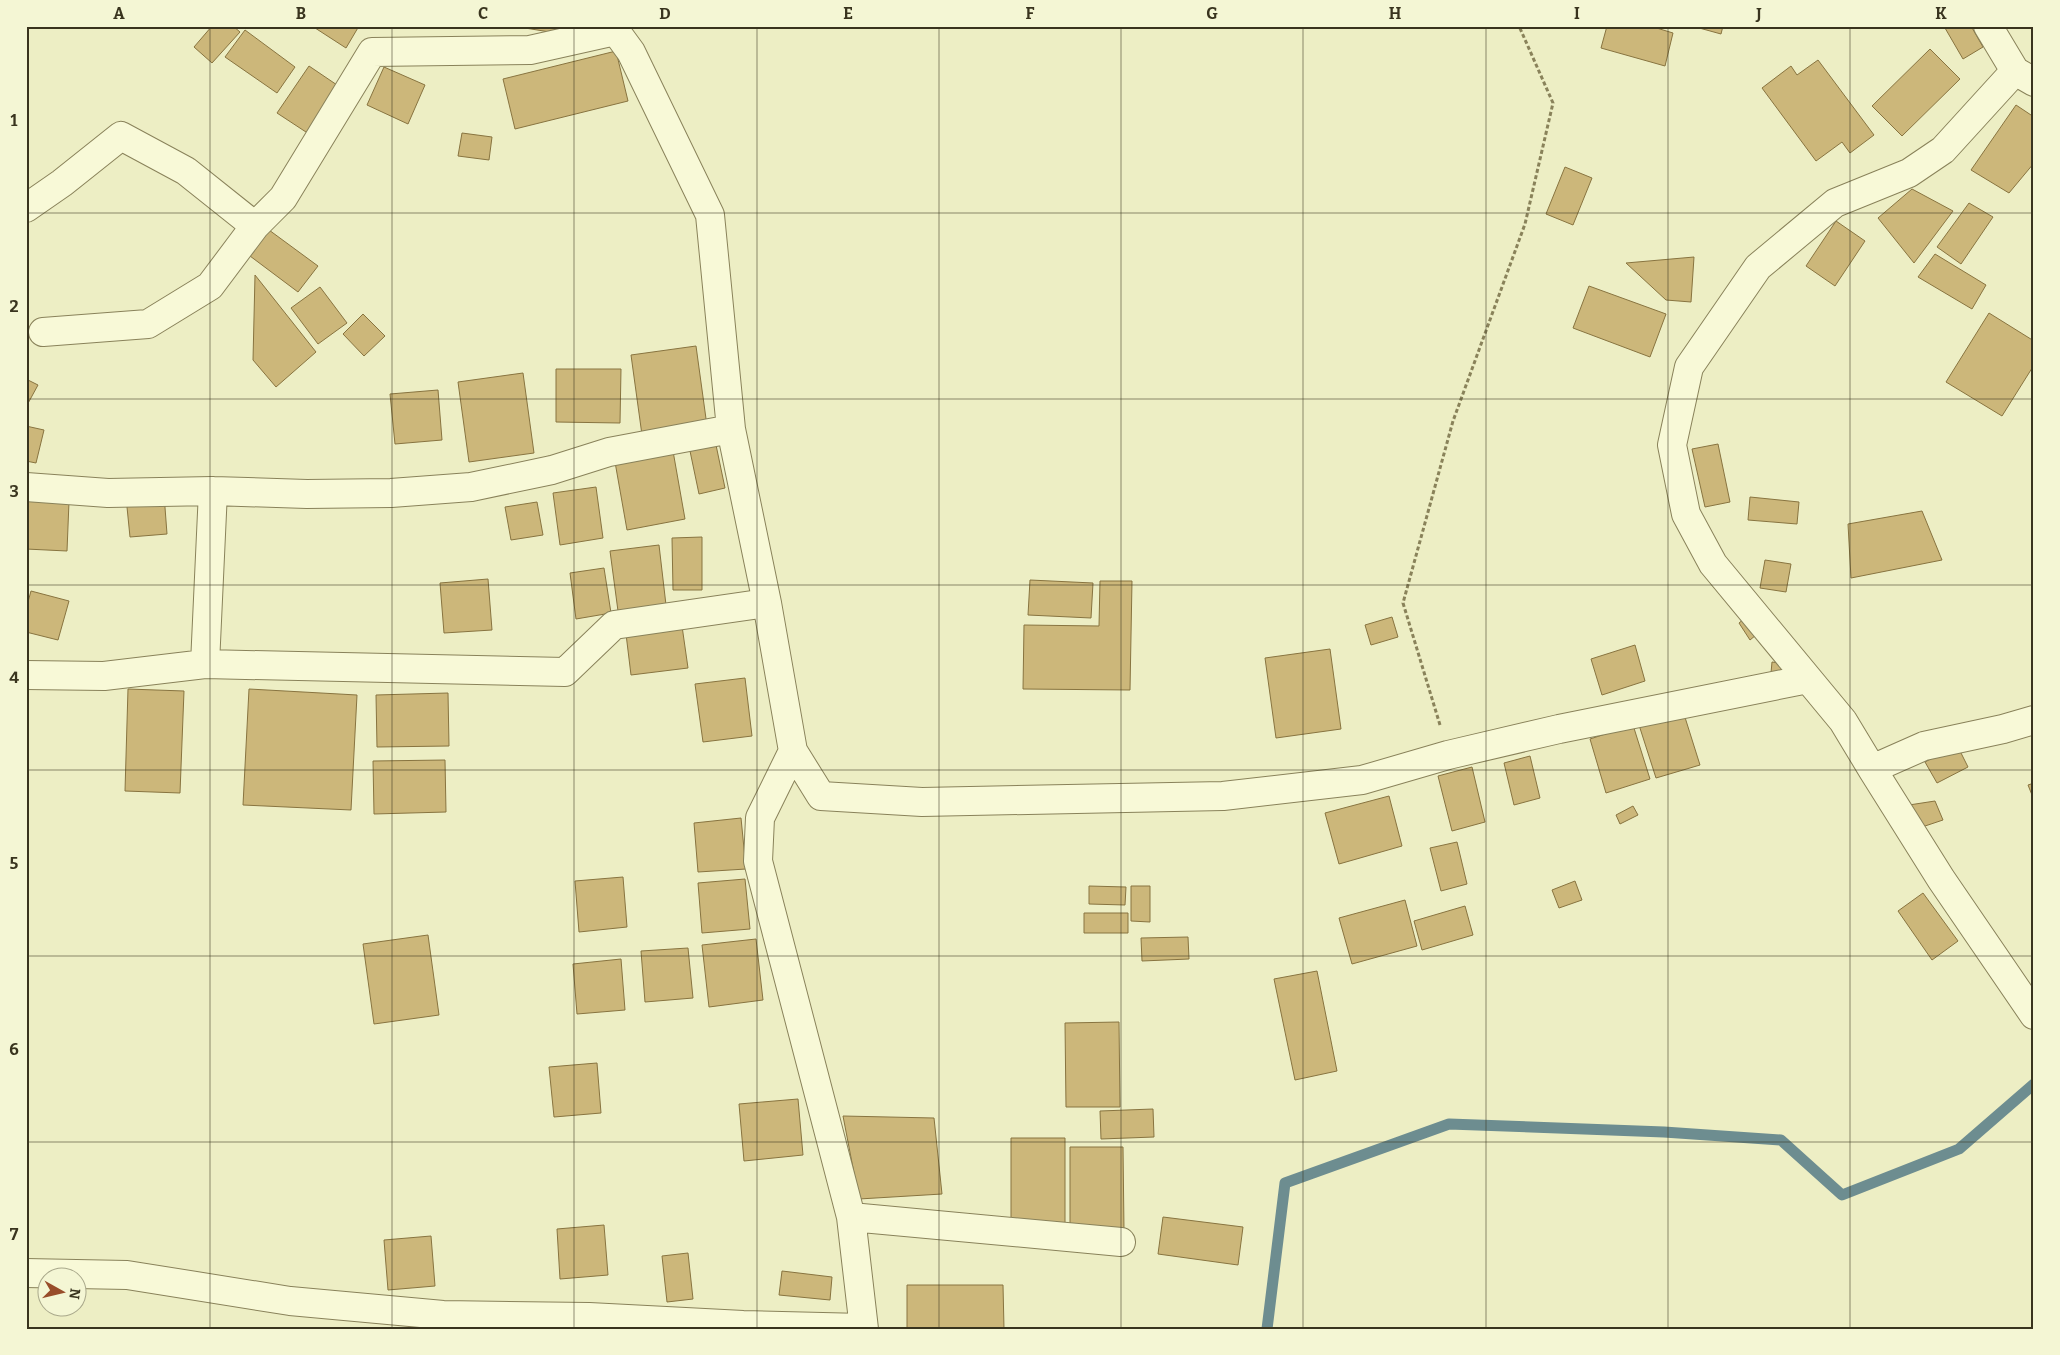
<svg xmlns="http://www.w3.org/2000/svg" width="2060" height="1355" font-family="Bitter,serif">
	<style>
		.lines { fill: none; stroke-linecap: round; stroke-linejoin: round }
		.stream { stroke: #6d8d90; stroke-width: 11 }
		.building { fill: #ccb77a; stroke: #887440 }
		.street-casing { stroke: #89825a; stroke-width: 30 }
		.path { stroke: #89825a; stroke-width: 3; stroke-dasharray: 4 2.5; stroke-linecap: butt }
		.street { stroke: #f8f9d7; stroke-width: 28 }
		.grid { fill: none; stroke: #39341e; stroke-width: 1; stroke-opacity: 0.55 }
		.neatline { fill: none; stroke: #39341e; stroke-width: 2 }
		.grid-label { font-size: 16px; text-anchor: middle; font-weight: bold; fill: #39341e }
	</style>
	<rect width="100%" height="100%" fill="#edeec4"/>
	<g class="lines">
		<path class="stream" d="M1267,1329L1285,1183L1449,1124L1664,1132L1781,1140L1842,1195L1959,1149L2034,1084"/>
	</g>
	<path class="building" d="M212,26H233L240,32L212,63L194,47Z
		M312,26H359L346,48Z
		M525,26H556V33L525,28Z
		M1607,26H1650L1673,33L1665,66L1601,48Z
		M1692,26H1723L1721,34Z
		M1948,26H1971L1983,47L1963,59L1945,28Z
		M245,30L295,67L277,93L225,57Z
		M1930,49L1960,79L1902,136L1872,106Z
		M616,51L628,101L515,129L503,79Z
		M1818,60L1874,135L1850,153L1842,142L1816,161L1762,88L1791,66L1797,75Z
		M309,66L340,87L309,134L277,113Z
		M384,67L425,85L408,124L367,105Z
		M2016,105L2034,117V163L2009,193L1971,170Z
		M462,133L492,137L489,160L458,156Z
		M1565,167L1592,178L1573,225L1546,214Z
		M1912,189L1953,211L1914,263L1878,218Z
		M1969,203L1993,217L1961,264L1937,247Z
		M1836,221L1865,241L1835,286L1806,266Z
		M269,230L318,266L298,292L250,256Z
		M1935,254L1986,285L1972,309L1918,277Z
		M1694,257L1691,302L1666,300L1626,263Z
		M255,275L316,352L276,387L253,360Z
		M1589,286L1666,314L1650,357L1573,328Z
		M320,287L347,323L318,344L291,308Z
		M1989,313L2034,341V365L2002,416L1946,382Z
		M363,314L385,336L364,356L343,334Z
		M696,346L707,426L642,435L631,355Z
		M556,369H621L620,423L556,422Z
		M523,373L534,453L469,462L458,382Z
		M26,379L38,385L26,407Z
		M438,390L442,440L395,444L390,394Z
		M26,426L44,430L36,463L26,461Z
		M1718,444L1730,502L1705,507L1692,449Z
		M716,445L725,488L699,494L690,451Z
		M673,451L685,519L627,530L615,462Z
		M596,487L603,538L560,545L553,493Z
		M164,494L167,534L130,537L126,497Z
		M1750,497L1799,502L1797,524L1748,520Z
		M26,500L69,502L67,551L26,549Z
		M537,502L543,535L511,540L505,507Z
		M1922,511L1942,560L1851,578L1848,524Z
		M702,537V590H673L672,538Z
		M659,545L666,605L618,611L610,551Z
		M1765,560L1791,564L1786,592L1760,588Z
		M604,568L611,613L576,619L570,573Z
		M488,579L492,630L444,633L440,583Z
		M1030,580L1093,583L1091,618L1028,615Z
		M1100,581H1132L1130,690L1023,689L1024,625L1099,626Z
		M31,591L69,601L58,640L26,632V609Z
		M1750,614L1762,630L1750,640L1739,623Z
		M1392,617L1398,637L1371,645L1365,625Z
		M682,626L688,668L631,675L626,634Z
		M1635,645L1645,681L1602,695L1591,659Z
		M1330,649L1341,729L1276,738L1265,658Z
		M1772,662L1787,664L1785,675L1771,673Z
		M745,678L752,736L703,742L695,684Z
		M128,689L184,691L180,793L125,791Z
		M249,689L357,695L351,810L243,805Z
		M448,693L449,746L377,747L376,695Z
		M1683,711L1700,765L1656,778L1639,725Z
		M1633,725L1650,779L1606,793L1590,739Z
		M1957,745L1968,767L1937,783L1925,762Z
		M1530,756L1540,798L1514,805L1504,763Z
		M445,760L446,812L374,814L373,761Z
		M1472,767L1485,822L1452,831L1438,776Z
		M2034,783V800L2028,785Z
		M1389,796L1402,846L1339,864L1325,813Z
		M1935,801L1943,820L1922,827L1909,805Z
		M1633,806L1638,815L1620,824L1616,815Z
		M741,818L746,869L698,872L694,823Z
		M1457,842L1467,884L1441,891L1430,848Z
		M623,877L627,927L579,932L575,881Z
		M745,879L750,929L702,933L698,883Z
		M1575,881L1582,900L1559,908L1552,890Z
		M1089,886L1126,887L1125,905L1089,904Z
		M1131,886H1150V922L1131,921Z
		M1923,893L1958,941L1932,960L1898,911Z
		M1405,900L1417,946L1352,964L1339,918Z
		M1465,906L1473,935L1422,950L1414,921Z
		M1084,913H1128V933H1084Z
		M428,935L439,1015L374,1024L363,944Z
		M1188,937L1189,959L1142,961L1141,938Z
		M756,939L763,1000L709,1007L702,945Z
		M688,948L693,998L645,1002L641,951Z
		M621,959L625,1010L577,1014L573,964Z
		M1317,971L1337,1071L1295,1080L1274,979Z
		M1119,1022L1120,1107H1066L1065,1023Z
		M597,1063L601,1113L554,1117L549,1067Z
		M798,1099L803,1155L744,1161L739,1104Z
		M1153,1109L1154,1137L1101,1139L1100,1111Z
		M843,1116L934,1118L942,1194L859,1199Z
		M1011,1138H1065V1223H1011Z
		M1070,1147H1123L1124,1231H1070Z
		M1163,1217L1243,1227L1238,1265L1158,1254Z
		M604,1225L608,1275L560,1279L557,1229Z
		M431,1236L435,1286L388,1290L384,1240Z
		M688,1253L693,1299L667,1302L662,1256Z
		M782,1271L832,1277L830,1300L779,1295Z
		M907,1285H1003L1004,1329H907Z"/>
	<g class="lines">
		<defs>
			<path id="street" d="M612,26L631,52L710,215L731,429L767,603L793,751L760,818L758,861L851,1217L864,1329
				M1988,26L2015,71L2034,82
				M2015,71L1943,150L1909,173L1835,203L1758,267L1689,367L1672,445L1686,514L1713,564L1843,721L1872,769L1924,746L2003,729L2034,720
				M26,208L62,183L121,136L186,171L255,226
				M43,332L148,324L210,286L255,226L283,198L372,52L530,50L615,31
				M26,487L108,493L213,491L307,494L391,493L471,487L552,470L609,452L731,429
				M205,664L213,491
				M26,675L104,676L205,664L565,672L614,625L767,603
				M793,751L821,796L922,802L1223,796L1362,780L1448,755L1559,729L1808,679
				M1872,769L1941,879L2034,1015
				M851,1217L1121,1242
				M26,1273L127,1275L290,1301L443,1315L589,1317L743,1325L863,1328"/>
		</defs>
		<use href="#street" class="street-casing"/>
		<path class="path" d="M1440,725L1403,603L1453,421L1525,224L1553,103L1519,26"/>
		<use href="#street" class="street"/>
	</g>
	<path class="grid" d="M210,26V1329M392,26V1329M574,26V1329M757,26V1329M939,26V1329M1121,26V1329M1303,26V1329M1486,26V1329M1668,26V1329M1850,26V1329M26,213H2034M26,399H2034M26,585H2034M26,770H2034M26,956H2034M26,1142H2034"/>
	<rect width="2060" height="1355" fill="none" stroke="#f4f6d4" stroke-width="55"/>
	<g transform="translate(62 1292) rotate(98)"><circle r="24" fill="#f4f6d4" stroke="#a9a88b"/>
	<path d="M0-4L9 19L0 12L-9 19Z" fill="#984d2a"/>
	<text y="-8" font-size="14" font-weight="bold" text-anchor="middle" fill="#39341e">N</text>
	</g>
	<rect x="28" y="28" width="2004" height="1300" class="neatline"/>
	<g class="grid-label">
		<text x="119" y="19">A</text>
		<text x="301" y="19">B</text>
		<text x="483" y="19">C</text>
		<text x="665" y="19">D</text>
		<text x="848" y="19">E</text>
		<text x="1030" y="19">F</text>
		<text x="1212" y="19">G</text>
		<text x="1395" y="19">H</text>
		<text x="1577" y="19">I</text>
		<text x="1759" y="19">J</text>
		<text x="1941" y="19">K</text>
		<text x="14" y="126">1</text>
		<text x="14" y="312">2</text>
		<text x="14" y="497">3</text>
		<text x="14" y="683">4</text>
		<text x="14" y="869">5</text>
		<text x="14" y="1055">6</text>
		<text x="14" y="1240">7</text>
	</g>
</svg>
